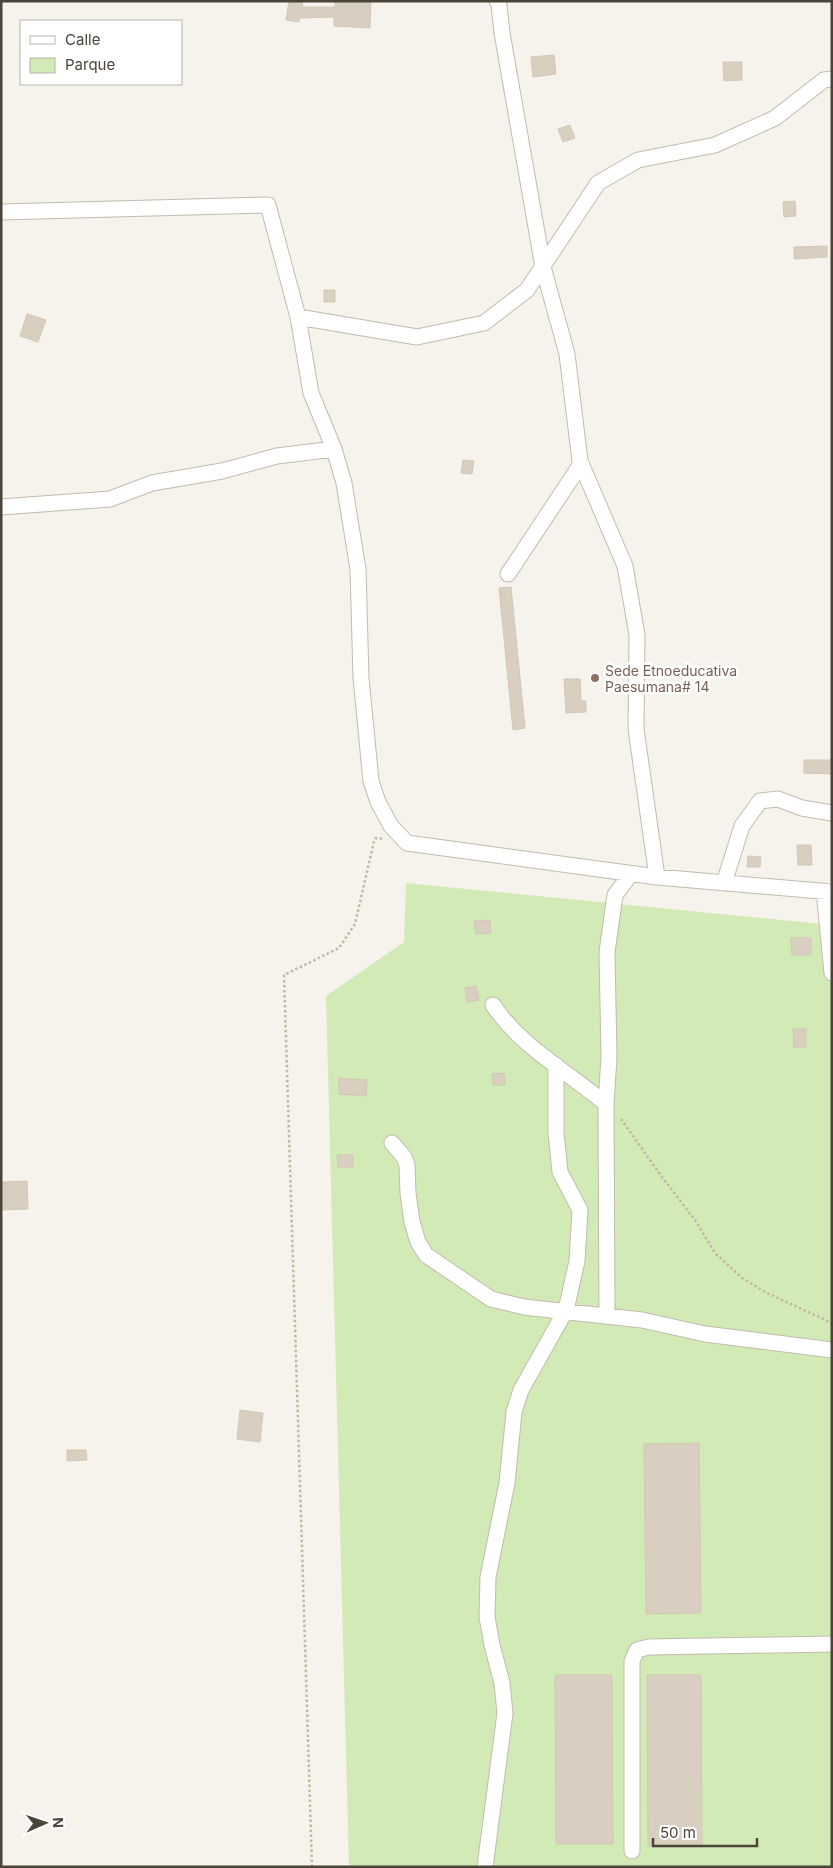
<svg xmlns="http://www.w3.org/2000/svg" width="833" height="1868" font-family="Inter,sans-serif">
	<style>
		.green { fill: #d2eab5 }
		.building { fill: #d8cfc1; stroke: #d3c7b4 }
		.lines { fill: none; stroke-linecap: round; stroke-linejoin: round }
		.street-casing { stroke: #c2bbae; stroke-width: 17 }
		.path { stroke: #c4b79f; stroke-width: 2.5; stroke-dasharray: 2.5 2.5; stroke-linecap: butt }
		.street { stroke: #fff; stroke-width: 15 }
		.education-dot { fill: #8d6e63; stroke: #fff; stroke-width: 2 }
		.labels { text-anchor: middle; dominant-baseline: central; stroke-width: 5; stroke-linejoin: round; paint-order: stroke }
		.education-label { font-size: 14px; fill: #785e54; stroke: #fff; text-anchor: start }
	</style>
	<rect width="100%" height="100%" fill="#f6f3ec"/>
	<path class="green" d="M406,883L832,925V1867H349L326,996L404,942Z"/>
	<path class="building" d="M289,1H303L302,7H335V1H371L370,28L334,26V17L300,18L299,22L286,20Z
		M554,55L556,74L533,77L531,57Z
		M723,62H742V80L724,81Z
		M570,125L575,138L563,142L558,129Z
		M795,201L796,216L784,217L783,202Z
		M827,246V257L794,259V247Z
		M324,290H335V302H324Z
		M27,314L46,320L38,342L20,336Z
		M463,460L474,461L472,474L461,473Z
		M511,587L525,728L513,730L499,588Z
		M564,679H580L581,701H586V712L566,713Z
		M804,760H832V774L804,773Z
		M797,845H811L812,865H798Z
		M748,856L761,857L760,867H747Z
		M490,920L491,933L476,934L474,921Z
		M791,938H811V955H792Z
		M476,986L479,1000L467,1002L465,988Z
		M793,1029H806V1047H794Z
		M504,1073L505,1085H493L492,1074Z
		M339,1078L367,1080L366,1096L339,1094Z
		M337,1155H353V1167H338Z
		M27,1181L28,1209L3,1210L2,1182Z
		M240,1410L263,1413L260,1442L237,1439Z
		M699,1443L701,1613L646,1614L644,1444Z
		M67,1450H86L87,1460L67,1461Z
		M555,1675H612L613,1844H556Z
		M647,1675H701L702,1846H648Z"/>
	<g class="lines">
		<defs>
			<path id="street" d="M497,1L499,5L502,33L543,267L567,354L580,461L625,566L637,635L636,729L657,877
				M1,212L268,205L298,317L311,393L334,449L344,483L358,569L361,678L371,781L378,802L391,826L407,843L657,877L832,892
				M298,317L417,337L484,323L527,290L598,183L638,160L715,145L775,118L824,80L832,79
				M1,507L110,499L152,483L222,471L277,456L334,449
				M508,574L581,464
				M724,883L742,826L760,801L778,799L802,808L832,813
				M824,891L832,973
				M493,1005C521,1047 568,1072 606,1104
				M392,1143L404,1157L407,1165L408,1193L412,1222L418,1242L426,1255L491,1299L524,1307L642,1320L705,1334L832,1350
				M607,1315L606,1104L609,1057L607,952L615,895L631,874
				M632,1851V1661L637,1650L649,1647L832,1644
				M485,1867L505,1713L502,1683L492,1645L487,1617L488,1577L507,1483L514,1412L521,1390L566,1310L577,1261L580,1210L560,1172L556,1133V1065"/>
		</defs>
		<use href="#street" class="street-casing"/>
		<path class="path" d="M621,1119L662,1177L695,1220L715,1253L742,1278L767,1293L832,1323
			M312,1867L284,975L339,948L355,924L374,841L376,838L384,839"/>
		<use href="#street" class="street"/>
	</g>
	<circle class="education-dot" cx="595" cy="678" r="5"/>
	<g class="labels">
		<g class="education-label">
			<text x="605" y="670">Sede Etnoeducativa<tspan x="605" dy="16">Paesumana# 14</tspan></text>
		</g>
	</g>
	<rect width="833" height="1868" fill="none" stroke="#4b4439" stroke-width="5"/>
	<rect x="20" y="20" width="162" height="65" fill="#ffffff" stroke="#b7b4b0"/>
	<rect x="30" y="36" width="25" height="8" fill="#ffffff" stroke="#b7b4b0"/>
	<text x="65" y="45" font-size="15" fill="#4b4439">Calle</text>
	<rect x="30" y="58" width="25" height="15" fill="#d2eab5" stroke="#b7b4b0"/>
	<text x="65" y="70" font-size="15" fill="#4b4439">Parque</text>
	<g transform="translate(45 1823) rotate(88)" stroke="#ffffff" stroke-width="4" paint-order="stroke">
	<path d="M0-4L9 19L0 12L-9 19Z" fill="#4b4439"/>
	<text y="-8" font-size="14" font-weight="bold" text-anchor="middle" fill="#4b4439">N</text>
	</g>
	<path d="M653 1838v8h104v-8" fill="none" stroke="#4b4439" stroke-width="2.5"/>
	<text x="660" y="1838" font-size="15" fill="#4b4439" stroke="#ffffff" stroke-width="4" paint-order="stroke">50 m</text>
</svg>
